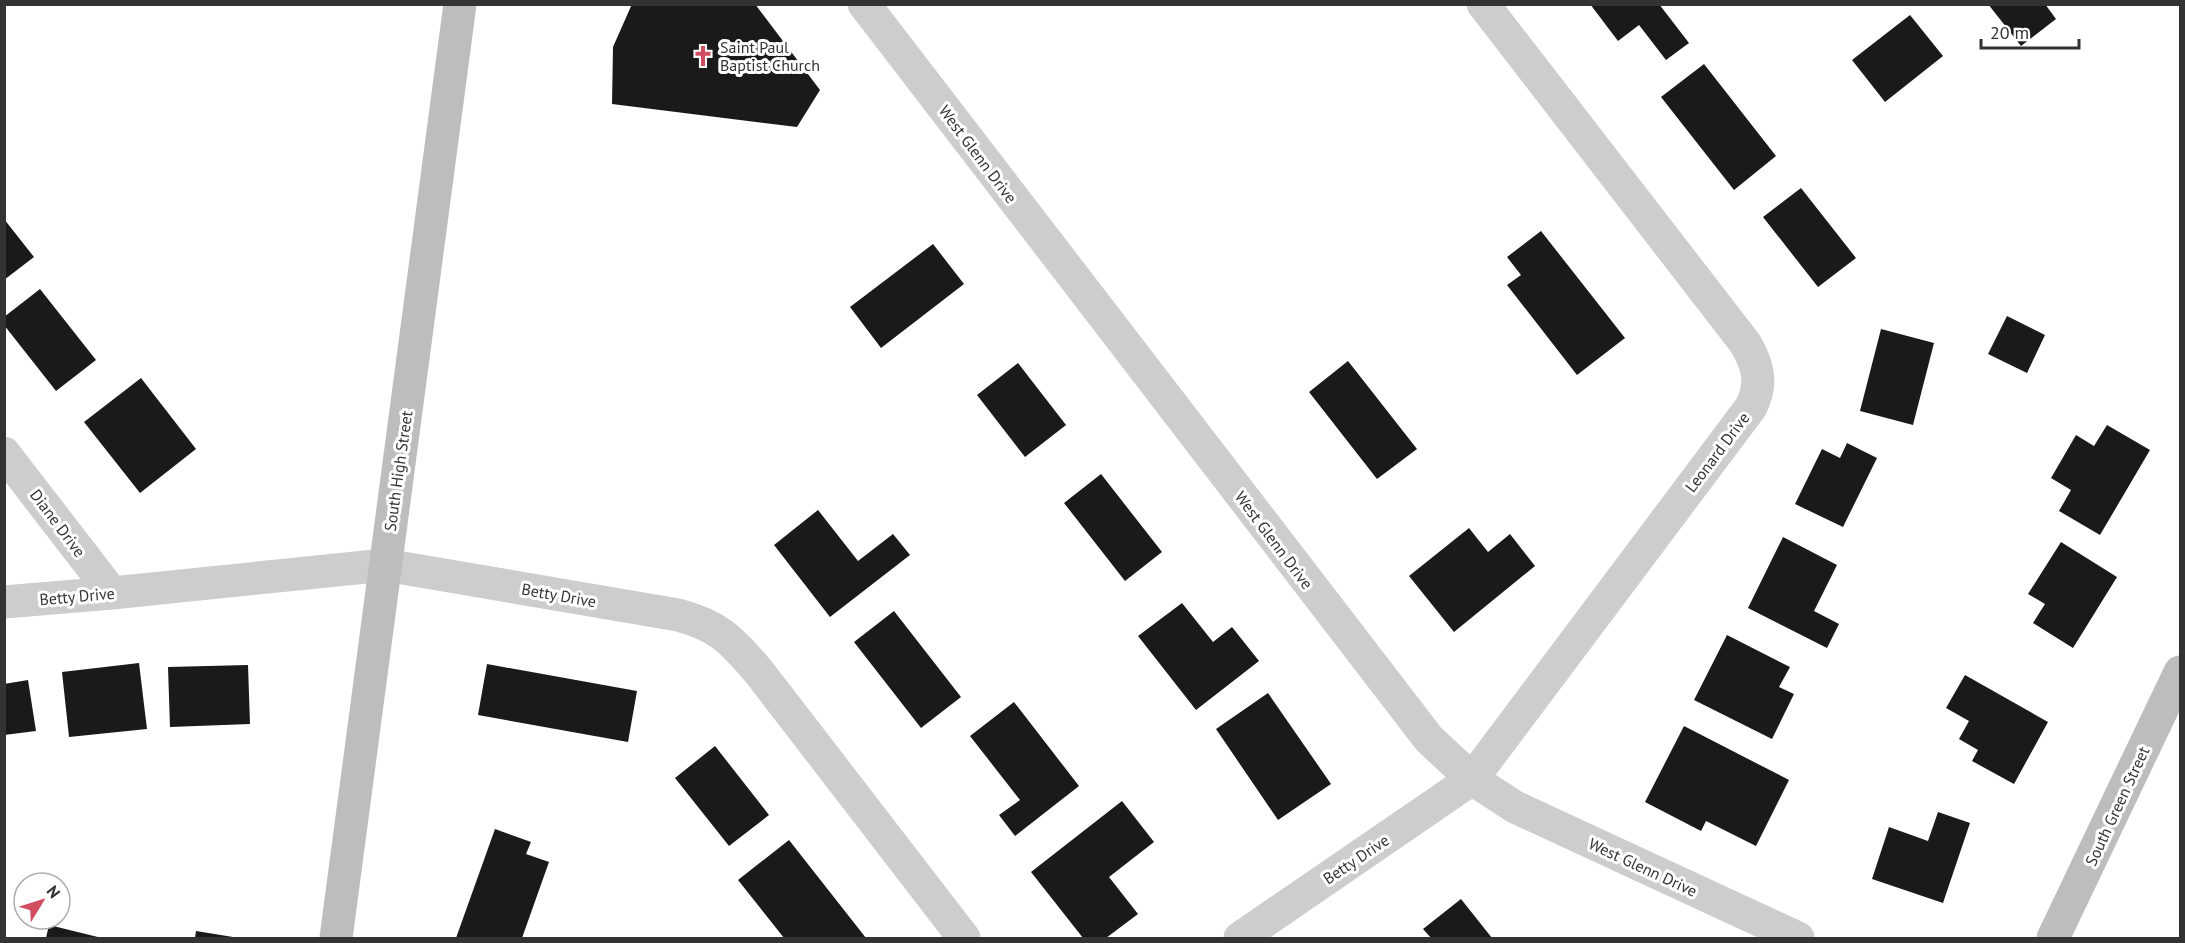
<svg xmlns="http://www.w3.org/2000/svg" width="2185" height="943" font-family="'PT Sans',sans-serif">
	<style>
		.building { fill: #1a1a1a }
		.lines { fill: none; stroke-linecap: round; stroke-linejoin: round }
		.street { stroke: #cdcdcd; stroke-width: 33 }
		.secondary { stroke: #bdbdbd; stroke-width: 33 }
		.labels { text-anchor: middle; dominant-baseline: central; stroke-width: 6; stroke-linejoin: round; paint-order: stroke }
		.poi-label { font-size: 16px; fill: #333; stroke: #fff; text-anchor: start }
		.street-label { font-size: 16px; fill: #333; stroke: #fff }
	</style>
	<rect width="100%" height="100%" fill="#fff"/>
	<path class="building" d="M632,4H755L820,90L797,127L612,104L613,47Z
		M1590,4H1659L1689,43L1666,60L1639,25L1618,41Z
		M1988,4H2045L2056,19L2021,46Z
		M1910,15L1943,56L1885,102L1852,60Z
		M1704,64L1776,156L1734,190L1661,97Z
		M1801,188L1856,258L1818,287L1763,217Z
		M4,219L34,257L4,280Z
		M1541,231L1625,338L1577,375L1507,285L1521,275L1507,257Z
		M933,244L964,284L881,348L850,307Z
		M40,289L96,360L56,391L4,325V317Z
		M2007,316L2045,335L2027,373L1988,354Z
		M1881,329L1934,343L1913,425L1860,411Z
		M1348,361L1417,449L1377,479L1309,392Z
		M1018,363L1066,425L1025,457L977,395Z
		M141,378L196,449L140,493L84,422Z
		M2107,425L2150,450L2100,535L2059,511L2071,490L2051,478L2076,435L2094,446Z
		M1847,443L1877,458L1843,527L1795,504L1822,449L1840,458Z
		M1101,474L1162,552L1125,581L1064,503Z
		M818,510L858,561L893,534L910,555L830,617L774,545Z
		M1469,528L1488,552L1510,534L1535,566L1454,632L1409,576Z
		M1783,537L1837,565L1814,611L1839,624L1827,648L1748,608Z
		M2061,542L2117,577L2073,648L2033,623L2045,604L2028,594Z
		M1182,603L1213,642L1232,627L1259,661L1196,710L1138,636Z
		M894,611L961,697L921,728L854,642Z
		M1727,635L1790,667L1779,687L1794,694L1772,739L1694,700Z
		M139,663L147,729L69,737L62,672Z
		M487,664L637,691L628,742L478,715Z
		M248,665L250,724L170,727L168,667Z
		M1965,675L2048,722L2014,784L1972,761L1978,750L1959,739L1969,721L1946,708Z
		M28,680L36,731L4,735V684Z
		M1268,693L1331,784L1278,820L1216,729Z
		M1014,702L1079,786L1015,836L999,815L1020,800L970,736Z
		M1684,726L1789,780L1756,846L1706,821L1701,831L1645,802Z
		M715,746L769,815L729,846L675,778Z
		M1122,801L1154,842L1109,877L1138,914L1106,938H1083L1031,872Z
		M1938,812L1970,823L1943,903L1872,879L1889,827L1928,841Z
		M495,829L531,842L526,854L549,862L522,938H456Z
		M789,840L866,938H784L738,880Z
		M1461,899L1492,938H1431L1423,929Z
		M49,925L102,938H46Z
		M196,931L233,937V938H195Z"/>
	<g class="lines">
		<path class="street" d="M864,4L1429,739L1472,779L1515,807L1798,938
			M4,453L112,593
			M4,602L112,593L385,565L678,615C720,626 732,641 759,672L964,938
			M1240,938L1472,779L1751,407C1763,383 1758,365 1745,343L1483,4"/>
		<path class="secondary" d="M336,938L460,4
			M2053,938L2180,672"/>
	</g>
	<defs>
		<symbol id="church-bare" viewBox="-9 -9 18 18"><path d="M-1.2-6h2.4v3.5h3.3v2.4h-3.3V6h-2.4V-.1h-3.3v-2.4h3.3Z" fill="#d14d60" stroke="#fff" stroke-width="2.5" paint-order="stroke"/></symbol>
	</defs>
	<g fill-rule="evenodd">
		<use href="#church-bare" x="688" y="41" width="30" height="30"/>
	</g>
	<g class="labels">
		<g class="poi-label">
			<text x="720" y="47">Saint Paul<tspan x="720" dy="18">Baptist Church</tspan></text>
		</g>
		<g class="street-label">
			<text transform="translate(978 154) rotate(53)">West Glenn Drive</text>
			<text transform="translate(1717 452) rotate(-53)">Leonard Drive</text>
			<text transform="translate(398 471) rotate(-82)">South High Street</text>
			<text transform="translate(58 523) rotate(53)">Diane Drive</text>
			<text transform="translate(1274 540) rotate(53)">West Glenn Drive</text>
			<text transform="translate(559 595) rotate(10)">Betty Drive</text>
			<text transform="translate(77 596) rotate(-5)">Betty Drive</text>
			<text transform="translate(2117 806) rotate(-65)">South Green Street</text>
			<text transform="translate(1356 859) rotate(-34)">Betty Drive</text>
			<text transform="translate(1643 867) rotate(25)">West Glenn Drive</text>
		</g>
	</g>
	<rect width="2185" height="943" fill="none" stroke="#333333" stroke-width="12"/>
	<g transform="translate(42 901) rotate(52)"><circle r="28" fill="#ffffff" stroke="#adadad" stroke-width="1.5"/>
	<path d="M0-4.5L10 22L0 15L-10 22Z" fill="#d14d60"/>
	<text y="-9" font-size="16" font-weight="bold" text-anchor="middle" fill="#333333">N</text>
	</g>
	<path d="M1981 39v9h98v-9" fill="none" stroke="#333333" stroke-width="3"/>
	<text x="1990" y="39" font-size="18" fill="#333333" stroke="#ffffff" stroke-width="4.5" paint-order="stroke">20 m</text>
</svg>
